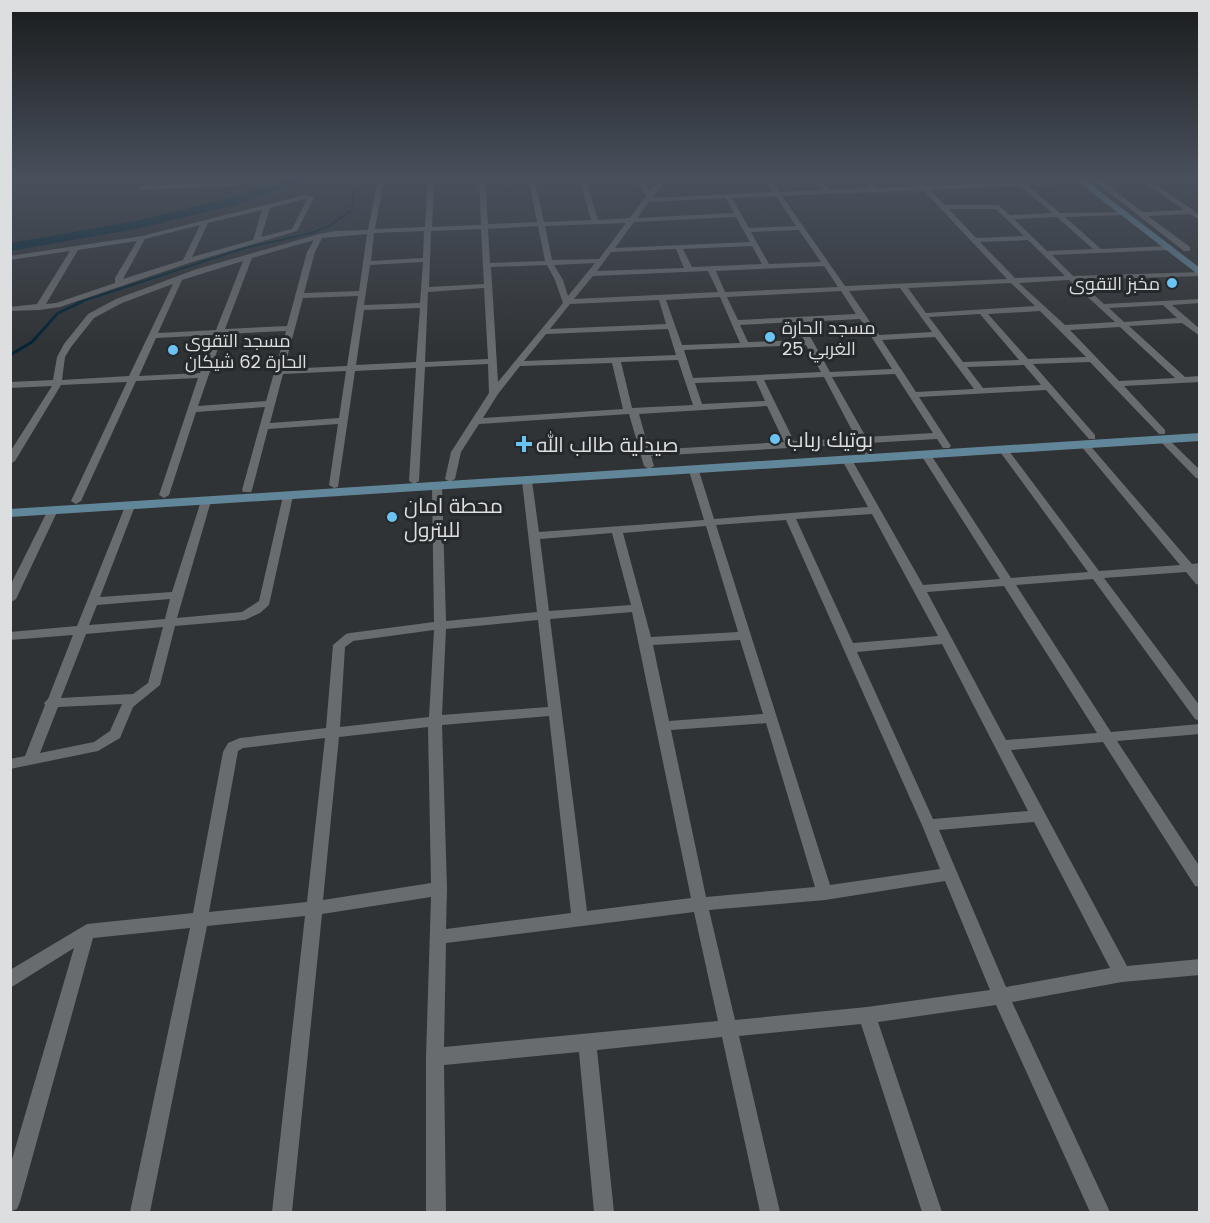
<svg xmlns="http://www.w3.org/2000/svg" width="1210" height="1223" font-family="Poppins,Cairo,sans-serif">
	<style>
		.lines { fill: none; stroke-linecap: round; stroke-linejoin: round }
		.stream-far1 { stroke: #002436; stroke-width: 2 }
		.stream { stroke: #002436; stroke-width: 3 }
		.river { fill: #002436; fill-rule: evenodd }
		.minor { fill: #696c6e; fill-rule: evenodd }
		.secondary { fill: #618699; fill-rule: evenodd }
		.poi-dot { fill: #6bc3f2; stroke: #26292b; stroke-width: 2 }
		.labels { text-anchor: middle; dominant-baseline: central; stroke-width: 6; stroke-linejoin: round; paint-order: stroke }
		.far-poi-label { font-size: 18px; fill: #dcdedf; stroke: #26292b; text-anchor: start }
		.poi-label { font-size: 21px; fill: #dcdedf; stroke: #26292b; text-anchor: start }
	</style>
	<rect width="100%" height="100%" fill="#303335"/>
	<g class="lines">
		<path class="stream-far1" d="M77,303L245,248L311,233L329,226L352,210L354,189L363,177"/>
		<path class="stream" d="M10,355L32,342L58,313L82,302"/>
		<path class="river" d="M296,177H315L235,205L136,229L10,251V243L136,221L227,199Z"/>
		<path class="minor" d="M91,177L88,179L10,182V178Z
			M241,177H247L244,183L236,186L141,190L138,188L141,186L235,182L239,181Z
			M382,177H389L383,184L375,229L425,227L428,177H523L485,180L488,224L537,222L528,177H534L544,222L591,220L579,177H585L598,220L630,218L646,196L634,177H640L650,191L661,177H722L664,182L652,198L773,192L763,177H769L780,192L822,190L813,177H819L829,190L869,188L860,177H867L876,188L920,186L912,177H919L927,186L1083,180L1084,181L1081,183L1027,185L1060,213L1124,212V214L1122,215L1065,217L1101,249L1167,246L1171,248L1167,250L1052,255L1073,276L1200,272V276L1078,280L1104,304L1200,299V303L1172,305L1200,329V336L1182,323L1129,326L1185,377L1200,376V382L1124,386L1165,430V434H1159L1090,362L1033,364L1095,435V439H1089L1046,390L919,397L951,446L949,448H943L937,439L869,443L874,452L869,455L865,454L859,444L651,456L654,466L649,469L644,466L629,414L479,424L461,452L455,479L450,482L445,479L451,452L489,393L488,364L425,367L419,481L414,484L409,481L416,368L355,371L338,487L334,488L329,485L338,424L268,429L252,490L251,492H243L242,490L265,407L196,412L169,495L164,498L159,495L198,378L136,381L81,501L76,504L71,501L127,382L61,385L15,461L10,464V452L52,386L10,388V382L53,380L57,357L64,344L88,314L116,299L197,269L319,234L335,231L368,230L377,183ZM479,180L481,225L432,227L434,182ZM1020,186L1052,213L1010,215L998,205H945L930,190ZM923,190L1007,279L845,286L782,196ZM776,196L796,226L749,228L732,198ZM726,198L734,213L637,218L649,202ZM949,209H996L1024,236L976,238ZM736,217L750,242L615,248L634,222ZM1057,217L1093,249L1047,251L1014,219ZM626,223L599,259L552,260L545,226ZM538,226L545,261L490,263L488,229ZM481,229L484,284L429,287L431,231ZM799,230L821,262L769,264L751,232ZM424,231L423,258L371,261L374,233ZM367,234L359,291L304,293L315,252L322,238ZM314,240L307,252L287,326L225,329L252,258ZM1028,240L1065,276L1015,278L980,242ZM752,246L762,264L692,267L683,249ZM676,249L684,268L597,271L611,252ZM243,261L216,330L158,333L182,280ZM423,262L420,303L364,305L370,265ZM595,263L568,296L563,280L554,265ZM547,265L555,280L563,303L498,382L491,267ZM824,266L838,287L725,292L716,271ZM708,271L718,292L574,299L593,276ZM1069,280L1115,322L1065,325L1019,283ZM1011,283L1035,306L926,313L908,288ZM173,284L129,376L62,380L65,357L71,347L94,318L122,303ZM484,288L488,359L425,362L428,292ZM900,288L932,332L879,335L849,291ZM841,291L856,314L738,320L727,297ZM358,296L347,366L284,369L303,298ZM720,297L740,343L682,345L666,300ZM659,300L666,324L550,329L570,304ZM1163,305L1177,318L1124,322L1109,308ZM420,308L416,362L356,365L364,310ZM1040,311L1086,357L1028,359L988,314ZM980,314L1019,360L963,362L929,317ZM860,319L892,369L830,372L802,322ZM794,322L804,340L748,342L740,325ZM1120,327L1175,378L1119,381L1070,330ZM668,329L676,355L524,361L546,334ZM286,331L266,401L198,406L223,334ZM214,335L200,373L139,376L156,338ZM935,337L974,389L916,392L882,340ZM806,345L821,372L693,378L684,350ZM678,360L693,405L632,408L621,362ZM612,363L623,409L483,418L498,394L520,366ZM1024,365L1041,385L983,388L967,367ZM346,371L339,418L270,423L283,374ZM895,374L933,433L866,437L832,377ZM824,377L856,438L794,441L764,380ZM756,381L765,401L702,404L695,383ZM767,406L784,442L649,450L639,414Z
			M1090,177H1097L1101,180L1200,177L1199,179L1151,181L1200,215V220L1190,214L1148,216L1190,247V251H1184L1098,184L1094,183ZM1144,182L1184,210L1143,212L1105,183Z
			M305,195L314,198L297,231L189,263L60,307L39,310L10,311V307L37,304L70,251L10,260V256L142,236ZM305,199H307L292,229L261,237L270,208ZM262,210L253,240L192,257L208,223ZM200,225L183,260L123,279L145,239ZM137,241L115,278V283L56,303L46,304L78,250Z
			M1163,436L1166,437L1200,470V479L1196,478L1160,441L1158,439Z
			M1084,441L1087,442L1192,564L1200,563V571H1198L1200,573V585L1196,584L1186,572L1104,578L1200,706V721L1195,719L1093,579L1016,585L1111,732L1200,724V734L1117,741L1200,867V887L1195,886L1103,742L1011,750L1127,966L1200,959V975L1122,982L1012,1002L1110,1212H1090L996,1005L878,1022L942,1212H922L861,1024L739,1036L780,1212H760L722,1037L597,1050L614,1212H594L579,1052L444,1065L446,1212H426V1057L431,897L322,914L292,1212H272L305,916L207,926L150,1212H130L190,928L93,938L20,1202L17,1209L10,1212V1166L74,948L10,988V970L87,924L193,913L223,752L228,743L240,738L326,728L333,645L346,634L350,633L434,622L432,487L433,485H441L442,487L446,621L537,612L522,481L527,478L532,481L539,532L704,520L689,471L694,468L699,471L714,519L868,507L842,460L847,457L852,460L923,585L1000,579L921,455L926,452L931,455L1011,578L1088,572L998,449L1003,446L1006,447L1099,571L1180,565L1081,446L1079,444ZM872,514L938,636L853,643L796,519ZM786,520L922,825L940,869L830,885L716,525ZM706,526L738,632L651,637L623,533ZM612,533L631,605L549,611L540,539ZM1004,586L1097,733L1006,740L927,592ZM632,612L691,898L587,911L550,619ZM538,620L548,707L442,715L446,629ZM434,630L429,717L340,727L345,647L353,641ZM740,640L763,714L669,721L653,645ZM942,644L1028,811L933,819L857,652ZM549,716L571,913L446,929L447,889L442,725ZM766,723L815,887L706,897L671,730ZM428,727L431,883L323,900L339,737ZM325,738L307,902L209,912L238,751L243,748ZM1034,822L1110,968L1006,987L939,830ZM945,881L990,990L867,1007L735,1020L709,910L825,900ZM694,912L718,1021L444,1047L446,943Z
			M288,493L293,496L269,605L260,613L245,620L175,626L160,685L133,707L120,738L98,751L10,769V759L25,756L45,705L44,703L48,699L73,635L10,640V632L77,626L126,504L130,503L135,506L100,597L172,592L201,501L206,498L211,501L177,618L242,612L259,601L283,496ZM170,599L165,619L89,625L97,605ZM163,627L148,683L133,694L61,698L86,634ZM122,704L110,731L94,742L40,753L58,707Z
			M53,507L58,510L16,599L10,603V586L48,510Z"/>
		<path class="secondary" d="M1072,177H1081L1200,268V276Z
			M1200,433V441L10,517V509Z"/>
	</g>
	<linearGradient id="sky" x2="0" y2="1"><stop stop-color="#1a1c1d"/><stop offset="0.51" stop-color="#48505c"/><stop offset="1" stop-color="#48505c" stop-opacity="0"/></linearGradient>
	<rect width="1210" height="349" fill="url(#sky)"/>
	<g class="poi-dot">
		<circle cx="1172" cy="283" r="6"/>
		<circle cx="770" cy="337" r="6"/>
		<circle cx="173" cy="350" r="6"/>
		<circle cx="775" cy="439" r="6"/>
		<path d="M521 435h6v6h6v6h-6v6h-6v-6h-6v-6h6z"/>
		<circle cx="392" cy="517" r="6"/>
	</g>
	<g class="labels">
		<g class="far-poi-label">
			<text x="1160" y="283" text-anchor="end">مخبز التقوى</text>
			<text x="782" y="327">مسجد الحارة<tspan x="782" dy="21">25 الغربي</tspan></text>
			<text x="185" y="340">مسجد التقوى<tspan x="185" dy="21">الحارة 62 شيكان</tspan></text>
		</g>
		<g class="poi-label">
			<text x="787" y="439">بوتيك رباب</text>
			<text x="536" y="444">صيدلية طالب الله</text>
			<text x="404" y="505">محطة امان<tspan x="404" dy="24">للبترول</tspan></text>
		</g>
	</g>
	<rect width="1210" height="1223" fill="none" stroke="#dcdedf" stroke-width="24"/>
</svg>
